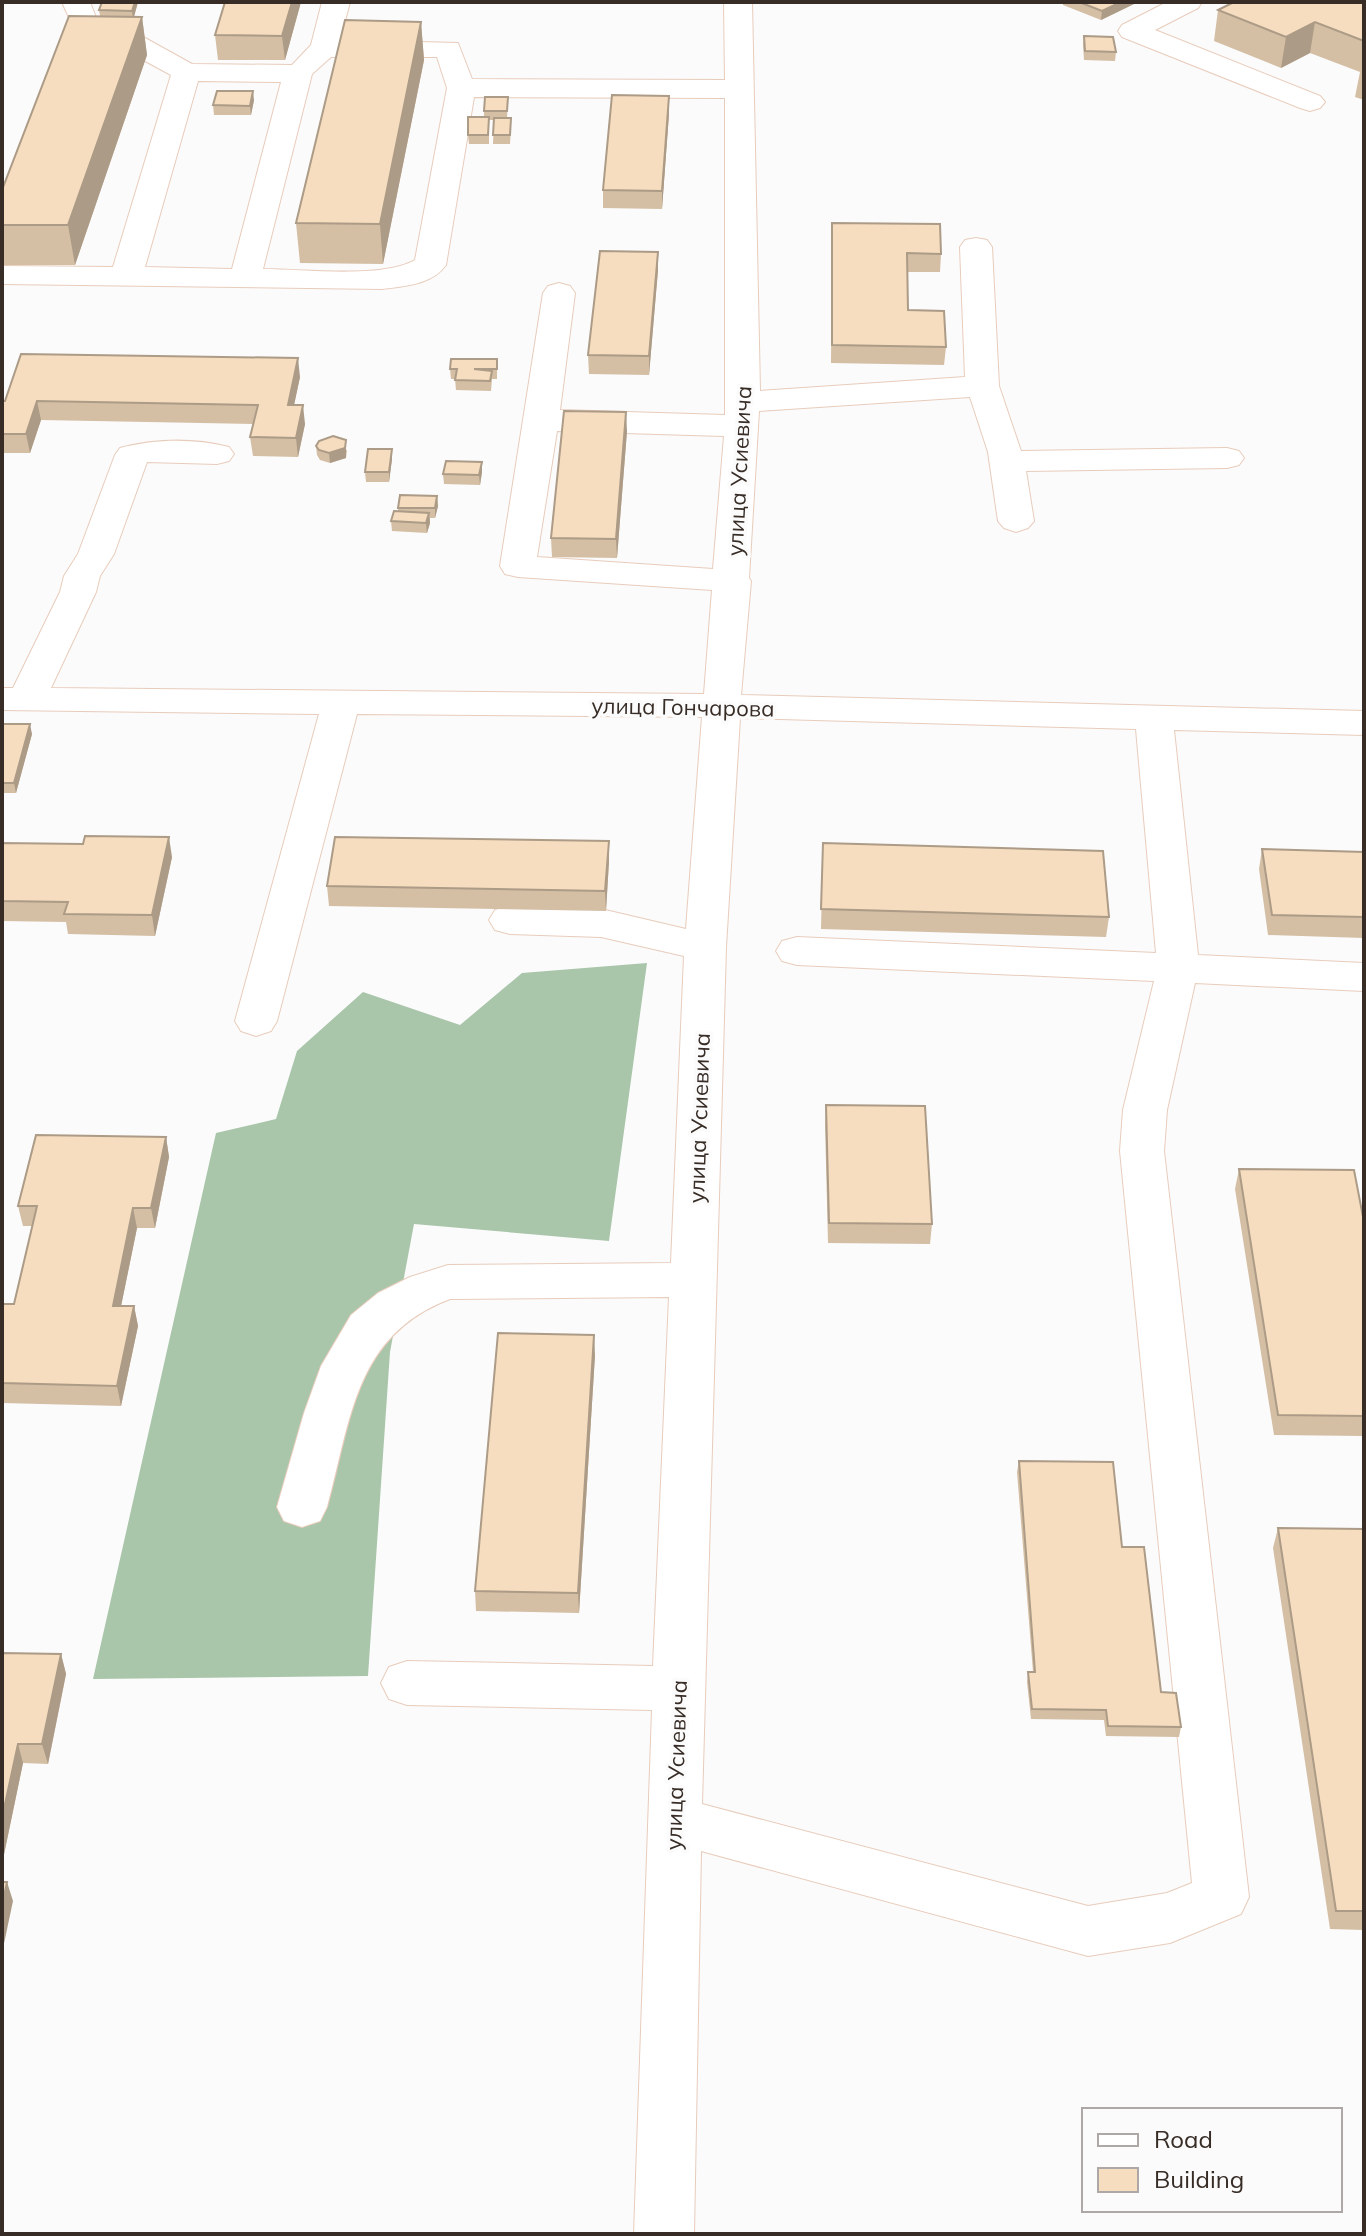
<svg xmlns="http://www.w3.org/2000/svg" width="1366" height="2236" font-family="Mulish,sans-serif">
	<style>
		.forest { fill: #a9c5aa }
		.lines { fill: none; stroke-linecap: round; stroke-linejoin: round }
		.minor-casing { stroke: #e8ccbb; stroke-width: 2 }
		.minor { fill: #fff; fill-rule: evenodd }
		.wall { fill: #d4bea4 }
		.shaded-wall { fill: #ac9b86 }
		.building { fill: #f6ddbf; stroke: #ac9b86; stroke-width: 2 }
		.labels { text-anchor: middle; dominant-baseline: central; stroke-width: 7; stroke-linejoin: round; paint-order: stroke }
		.street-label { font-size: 22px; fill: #372c26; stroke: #fbfbfb }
	</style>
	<rect width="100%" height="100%" fill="#fbfbfb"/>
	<path class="forest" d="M647,963L609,1241L414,1224L390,1352L368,1676L93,1679L216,1133L276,1119L297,1051L363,992L460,1025L522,973Z"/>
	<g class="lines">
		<defs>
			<path id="minor" d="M62,2H90L97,20L145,38L192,64L292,65L311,45L322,2H350L340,40L458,43L472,79L725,80L724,2H752L760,391L965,377L960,247L965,240L976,238L987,240L992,247L999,386L1021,451L1227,448L1239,451L1244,458L1239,465L1227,468L1026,471L1034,521L1028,528L1016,532L1004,528L998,521L988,452L970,397L759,411L749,578L751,581L741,695L1364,711V735L1174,730L1198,955L1364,963V991L1195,983L1167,1110L1164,1151L1249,1897L1241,1914L1170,1943L1088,1956L701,1851L694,2234H634L652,1710L407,1705L389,1699L381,1683L389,1667L407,1661L653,1666L669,1297L450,1299C354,1335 351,1421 327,1507L320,1521L302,1527L284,1521L277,1507L304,1413L321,1366L351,1315L378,1293L410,1277L448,1265L671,1263L684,956L601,937L510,934L495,930L489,920L495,910L510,906L601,909L686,929L702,717L357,714L277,1021L271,1031L256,1036L241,1031L235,1021L319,714L2,710V688H13L60,592L64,576L78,554L115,455L120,448C155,439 193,438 229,447L234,454L229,461L217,464L147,462L114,554L100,576L96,592L51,688L704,694L712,590L518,577L505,574L500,566L543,293L548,286L559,283L570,286L575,293L560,410L725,415V98L474,97L446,265C432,285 404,286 382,289L2,284V266L113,267L171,75L125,50L75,31ZM331,57H437L447,88L415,260C381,279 304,269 263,269L312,74ZM198,81L281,82L232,269L145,267ZM557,431L724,436L713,569L537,557ZM740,718L1136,729L1156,953L797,937L782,941L776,951L782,961L797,965L1154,981L1123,1110L1120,1151L1192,1883L1167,1893L1088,1906L702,1804L726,947Z
				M1167,2H1202L1198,8L1155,30L1320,96L1325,102L1320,108L1310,111L1300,108L1122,37L1118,31L1122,25Z"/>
		</defs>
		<use href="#minor" class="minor-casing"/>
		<use href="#minor" class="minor"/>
	</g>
	<path class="wall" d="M102,2H138L134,17H142L147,55L75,265H2V190L100,16L99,10Z
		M301,2L285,60H218L215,35Z
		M1063,2H1135L1134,4L1101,20L1063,5Z
		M1364,2V100L1355,97L1360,72L1310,53L1281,68L1214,41L1218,10Z
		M421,22L424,60L383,264L300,263L296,223Z
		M1084,36L1116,52L1115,61L1084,60L1083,45Z
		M669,96V114L662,209L603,208V190Z
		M508,97L507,118L511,127L510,144H493L494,120H489V144H469L468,135L484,117V111Z
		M254,100L251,115H214L213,105Z
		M832,241L941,254L940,272H907L908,310L946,347L944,365L831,363Z
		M658,252V270L649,375L589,374L588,355Z
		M497,359V379H492L491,391L456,390L455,379H451L450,369Z
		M300,377L294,405L305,424L298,457L253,456L250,437L254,424L41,420L30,453H2V401Z
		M627,431L617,558L552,557L551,538Z
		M316,446L347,450L346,458L330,463L320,460L317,455Z
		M392,459L389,482H366L365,472Z
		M482,462V472L480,485L444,484L443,474Z
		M437,496L438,506L435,518H430V523L427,533L392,531L391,521L398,511V508Z
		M2,724L32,734L16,793H2Z
		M2,843L172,857L155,936L68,934L66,922L2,921Z
		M823,843L1109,917L1106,937L821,929Z
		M1262,849L1364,852V938L1268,935L1259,869Z
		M609,861L606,911L329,906L327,886Z
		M826,1105L932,1224L930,1244L828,1243L825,1125Z
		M166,1137L169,1157L155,1228H137L121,1306H134L138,1326L121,1406L2,1403V1304H14L33,1226H23L18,1206Z
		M1239,1169L1364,1222V1436L1274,1435L1235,1189Z
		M595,1355L579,1613L476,1611L475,1591Z
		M1019,1461L1122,1547L1161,1692L1181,1727L1179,1737L1106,1736L1104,1720L1031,1719L1027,1682L1028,1672H1033L1017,1472Z
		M1278,1528L1364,1529V1930L1330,1929L1273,1548Z
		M2,1653L61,1654L66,1674L48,1764L23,1763L2,1864Z"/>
	<path class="shaded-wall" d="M135,2H138L133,20L132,11Z
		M292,2H301L285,60L282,36Z
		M1121,2H1135L1134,4L1101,20L1102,11Z
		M142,17L147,55L75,265L68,225Z
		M421,22L424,60L383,264L380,224Z
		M1315,22L1310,53L1281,68L1286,37Z
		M253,91L254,100L251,115L250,106Z
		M669,96V114L662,209V191Z
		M658,252V270L649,375V356Z
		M298,358L300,377L290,424L288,405Z
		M37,401L41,420L30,453L26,434Z
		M303,405L305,424L298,457L296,438Z
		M626,412L627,431L617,558L616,539Z
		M346,440V458L330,463L329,453Z
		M392,449V459L389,482V472Z
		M482,462V472L480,485L479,475Z
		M437,496L438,506L435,518V508Z
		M429,513L430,523L427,533L426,523Z
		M30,724L32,734L16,793L14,783Z
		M169,837L172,857L155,936L152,915Z
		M609,841V861L606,911L605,891Z
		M166,1137L169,1157L155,1228L151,1208Z
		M133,1208L137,1228L117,1326L113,1306Z
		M134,1306L138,1326L121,1406L117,1386Z
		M594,1335L595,1355L579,1613L578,1593Z
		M61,1654L66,1674L48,1764L42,1744Z
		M18,1744L23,1763L2,1864V1818Z
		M7,1882L13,1901L2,1953V1906Z"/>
	<path class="building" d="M102,2H135L132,11L99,10Z
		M225,2H292L282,36L215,35Z
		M1079,2H1121L1102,11Z
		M1234,2H1364V41L1315,22L1286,37L1218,10Z
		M69,16L142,17L68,225H2V190Z
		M345,20L421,22L380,224L296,223Z
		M1084,36L1113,37L1116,52L1085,51Z
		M217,91H253L250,106L213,105Z
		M612,95L669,96L662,191L603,190Z
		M485,97H508L507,111H484Z
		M468,117H489L488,135H468Z
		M494,118H511L510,135H493Z
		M832,223L940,224L941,254L907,253L908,310L944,311L946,347L832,345Z
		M600,251L658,252L649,356L588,355Z
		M21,354L298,358L288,405H303L296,438L250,437L258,405L37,401L26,434H2V401H5Z
		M451,359H497V369H474L492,371L490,381L455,380L457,369H450Z
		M564,411L626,412L616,539L551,538Z
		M333,436L346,440L345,448L329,453L319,450L316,446L319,441Z
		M368,449H392L389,472H365Z
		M446,461L482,462L479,475L443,474Z
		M400,495L437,496L435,508H398Z
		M394,511L429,513L426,523L391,521Z
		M2,724H30L14,783H2Z
		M85,836L169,837L152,915L64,914L68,902L2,901V843L83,844Z
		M335,837L609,841L605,891L327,886Z
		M823,843L1103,851L1109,917L821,909Z
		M1262,849L1364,852V917L1272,915Z
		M826,1105L925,1106L932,1224L829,1223Z
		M36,1135L166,1137L151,1208H133L113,1306H134L117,1386L2,1383V1304H14L37,1206H18Z
		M1239,1169L1354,1170L1364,1222V1416L1278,1415Z
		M498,1333L594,1335L578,1593L475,1591Z
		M1019,1461L1113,1462L1122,1547H1144L1161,1692L1176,1693L1181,1727L1108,1726L1106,1710L1032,1709L1028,1672H1035Z
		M1278,1528L1364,1529V1911H1336Z
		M2,1653L61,1654L42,1744H18L2,1818Z
		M2,1882H7L2,1906Z"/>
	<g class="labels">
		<g class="street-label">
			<text transform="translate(739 471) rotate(-87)">улица Усиевича</text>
			<text transform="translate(683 707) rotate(1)">улица Гончарова</text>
			<text transform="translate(699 1118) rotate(-88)">улица Усиевича</text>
			<text transform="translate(676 1765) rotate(-88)">улица Усиевича</text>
		</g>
	</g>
	<rect width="1366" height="2236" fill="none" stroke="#372c26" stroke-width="8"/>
	<rect x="1082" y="2108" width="260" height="104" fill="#fbfbfb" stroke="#ada8a6" stroke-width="2"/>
	<rect x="1098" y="2134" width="40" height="12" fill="#ffffff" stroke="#ada8a6" stroke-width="2"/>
	<text x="1154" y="2148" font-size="24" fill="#372c26">Road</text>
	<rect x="1098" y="2168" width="40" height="24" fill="#f6ddbf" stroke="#ada8a6" stroke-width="2"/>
	<text x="1154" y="2188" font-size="24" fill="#372c26">Building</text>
</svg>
